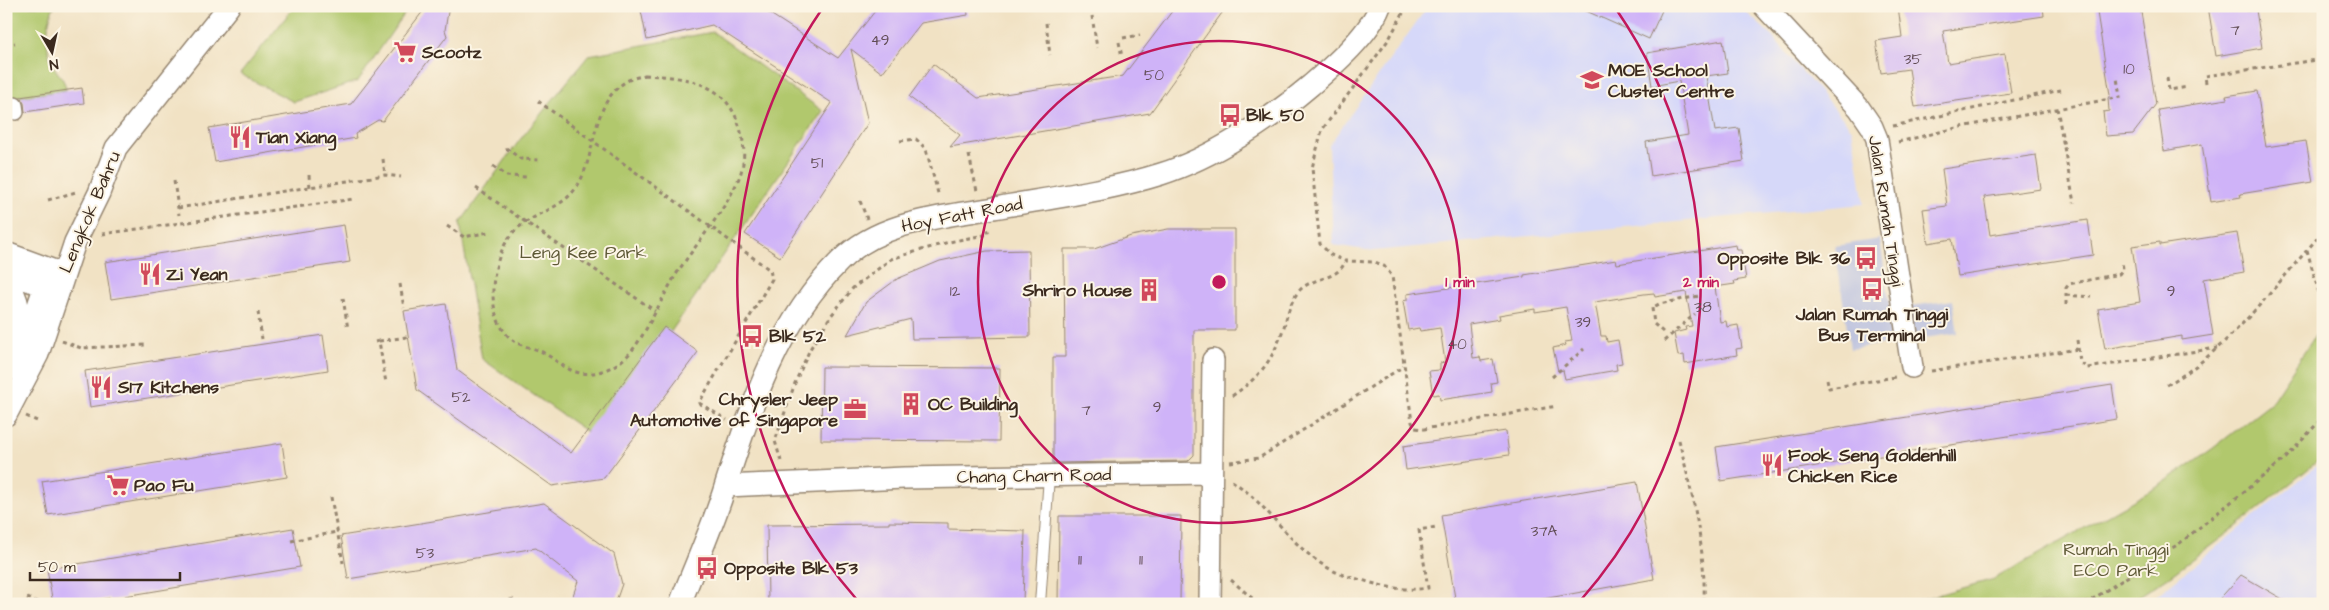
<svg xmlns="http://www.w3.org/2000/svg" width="2329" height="610" font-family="'Architects Daughter',sans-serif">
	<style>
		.built { fill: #d6d8f9 }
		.industrial { fill: #bec3de }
		.green { fill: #b1c86d; stroke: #767946 }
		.building { fill: #cfb3f8 }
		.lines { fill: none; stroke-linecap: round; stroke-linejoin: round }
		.service-casing { stroke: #968671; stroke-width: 12 }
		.pedestrian-casing { stroke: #968671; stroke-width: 18 }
		.minor-casing { stroke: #968671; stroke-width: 24 }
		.path { stroke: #968671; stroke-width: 3; stroke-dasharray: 4 4; stroke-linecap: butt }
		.service { stroke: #fff; stroke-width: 10 }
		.pedestrian { stroke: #fff; stroke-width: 15 }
		.minor { stroke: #fff; stroke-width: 21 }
		.ring { fill: none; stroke: #c2185b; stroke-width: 2.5 }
		.labels { text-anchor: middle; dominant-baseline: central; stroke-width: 4; stroke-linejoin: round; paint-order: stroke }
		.number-label { font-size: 15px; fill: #604c54 }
		.poi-label { font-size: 18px; font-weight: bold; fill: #3b2a1e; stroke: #fcf5e5; text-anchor: start }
		.street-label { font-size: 18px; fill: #3b2a1e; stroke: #fcf5e5 }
		.park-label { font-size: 18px; fill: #5e5936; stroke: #fcf5e5 }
		.centre { fill: #c2185b; stroke: #fcf5e5; stroke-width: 2.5 }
		.ring-label { font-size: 15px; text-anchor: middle; font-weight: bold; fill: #c2185b; stroke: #fcf5e5; stroke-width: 4; stroke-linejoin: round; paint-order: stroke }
	</style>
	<rect width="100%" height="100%" fill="#fcf5e5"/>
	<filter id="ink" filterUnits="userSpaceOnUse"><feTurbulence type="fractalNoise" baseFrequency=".02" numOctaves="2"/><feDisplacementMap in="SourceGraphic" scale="10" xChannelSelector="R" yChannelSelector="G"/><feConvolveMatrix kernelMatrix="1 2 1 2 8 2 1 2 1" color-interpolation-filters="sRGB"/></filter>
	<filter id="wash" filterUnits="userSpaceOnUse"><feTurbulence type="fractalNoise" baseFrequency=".0096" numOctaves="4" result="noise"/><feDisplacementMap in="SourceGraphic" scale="20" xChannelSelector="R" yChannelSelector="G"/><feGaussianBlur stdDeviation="1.12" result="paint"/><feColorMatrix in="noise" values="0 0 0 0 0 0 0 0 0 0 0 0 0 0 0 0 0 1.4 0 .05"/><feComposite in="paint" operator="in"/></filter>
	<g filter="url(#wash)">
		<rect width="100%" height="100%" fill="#f1e2c4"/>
		<path class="built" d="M1428,6H1739L1768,32L1852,129L1864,204L1373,251L1333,245L1329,145Z
			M2323,461V604H2146Z"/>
		<path class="industrial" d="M1880,239L1890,309L1953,300L1958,333L1850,349L1835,246Z"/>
		<path class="green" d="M6,6H54C46,24 44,50 54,67C59,76 65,79 66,90L6,99Z
			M295,6H410L358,81L294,102L240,74Z
			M713,32L823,111L597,439L482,359L460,223L519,141L589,55Z
			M2323,324V457L2236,527L2170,576L2127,604H1905L1994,579L2159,486L2212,449L2270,404Z"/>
		<g id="blocks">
			<path class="building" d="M427,6H449L445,30L447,36L383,121L378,120L355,134L356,138L215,162L209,128L351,104Z
				M640,6H758L838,58L879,6H967L968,15L921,23L882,73L851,49L868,123L780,257L745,234L832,103L712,25L647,40Z
				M1176,6H1227L1150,113L950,147L960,135L909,97L933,64L978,98L1123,76Z
				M1575,6H1664L1649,39Z
				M1898,6H2043L2044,16L1943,31L1948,63L2005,54L2011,93L1915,107L1909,69L1881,73L1876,41L1902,37Z
				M2096,6H2140L2156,104L2133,134L2106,136L2103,112L2109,111L2108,98L2110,95Z
				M2208,6H2246L2247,11L2256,10L2262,48L2216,56Z
				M1723,40L1728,73L1706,76L1715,131L1739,128L1744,161L1651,176L1646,142L1688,135L1679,81L1652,86L1647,53Z
				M82,88L84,103L25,112L24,103L20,97Z
				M2257,91L2266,147L2306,141L2313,182L2240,194L2241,197L2211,202L2202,144L2164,151L2158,110L2227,99L2226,96Z
				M2036,155L2041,189L1984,197L1990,235L2088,220L2093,255L1958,276L1952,239L1928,243L1923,209L1947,206L1942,169Z
				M344,225L350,262L111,299L105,262Z
				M1168,229H1235V330H1194V455L1188,461L1053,463V357H1065L1064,249H1094L1131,236Z
				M2237,233L2244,272L2204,279L2213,335L2182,340V336L2105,349L2098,309L2140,302L2132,246L2160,242V245Z
				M1736,245L1737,250H1741L1746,279L1734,281L1735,284L1715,287L1720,322L1726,321L1727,327L1738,325L1742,348L1736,349L1737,355L1685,364L1684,355L1678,356L1674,333L1686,330L1685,327L1692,326L1686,292L1655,297L1654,293L1644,294L1595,302L1601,336H1606L1607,342L1618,340L1622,363L1616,364L1617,370L1565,379L1563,370L1558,371L1553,348L1566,345L1565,342L1572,341L1566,307L1535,312V309L1499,315L1500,319L1469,324L1473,358L1480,357L1481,361L1493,359L1497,382L1491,383L1492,392L1440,400L1439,394L1433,395L1429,371L1440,370V363L1445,362L1440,328L1420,331L1419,328L1408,330L1403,301L1407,300V294L1524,277V275L1616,260L1617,264Z
				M1029,250L1030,337L912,339L911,319L847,335L866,302L897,279L940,261L987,251Z
				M446,304L457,370L571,453L664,327L698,352L604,478L552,486L417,390L404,311Z
				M323,335L328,370L90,407L85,371Z
				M822,367L1000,368L999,441L821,440Z
				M2112,385L2117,419L1721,481L1716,447Z
				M1506,431L1509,455L1406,470L1403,446Z
				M282,443L287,477L48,515L42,481Z
				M1637,482L1654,579L1515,604H1456L1441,515Z
				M544,503L614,554L622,584L615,604H570L578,581L536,548L348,579L341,536Z
				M1059,516H1181L1180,604H1058Z
				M889,522L948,523V529L1025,531L1023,604L873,601L768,604L767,525L889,524Z
				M293,528L300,567L125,596V598L110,600V598L78,604H53L47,569Z
				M2241,575L2291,604H2215Z"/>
		</g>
	</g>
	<g filter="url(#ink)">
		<use href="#blocks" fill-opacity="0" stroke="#968671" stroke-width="1"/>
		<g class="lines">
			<defs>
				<path id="service" d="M1040,604L1049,476"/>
				<path id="pedestrian" d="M15,105L16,112"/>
				<path id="minor" d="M1764,6L1859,108L1872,127L1877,139L1912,367
					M6,253L63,274
					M6,272L57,291
					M6,280C20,298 21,319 20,340
					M6,371L36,312L49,273
					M6,415L38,354L75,242L99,193L116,148L229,6
					M726,486L904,478L1211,473
					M680,604C695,565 713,526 725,487C751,407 778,322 840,261C880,221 941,217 994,208C1049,198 1107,191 1161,174C1212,158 1270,120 1311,85C1334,65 1369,35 1380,6
					M1210,604L1213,360"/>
			</defs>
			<use href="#service" class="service-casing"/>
			<use href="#pedestrian" class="pedestrian-casing"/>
			<use href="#minor" class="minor-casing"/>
			<path class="path" d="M1407,6L1389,39L1322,130L1312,168L1320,244L1331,255L1345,261L1375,262L1384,266L1392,276L1412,422L1415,428L1424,429L1557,406
				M601,8L612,7
				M1092,16L1097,48
				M1046,23L1050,55
				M1123,38L1140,35
				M1119,42L1122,57
				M6,44L15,43
				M645,75C689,77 729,83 741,132C745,147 745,163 739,178C725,211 699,240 679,270C664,292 643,342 626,357C613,369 593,377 576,372C563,368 555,359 544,353C532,346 520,348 509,337C484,312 491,261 511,235C528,214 560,211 576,188C598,155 589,106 625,82C631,78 639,77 645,75Z
				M2167,78L2169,90L2188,87
				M2206,83L2205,76L2323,59
				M538,101L770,270L772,279L699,403L727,420
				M2057,108L2074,203
				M1893,126L2061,90
				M900,141L916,139L926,149L939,197
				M1898,142L1961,127L2120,97L2117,78
				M506,148L521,159L539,160
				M969,155L977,191
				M383,159L385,175
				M493,166L507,176L528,177
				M309,175L310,188
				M174,181L179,215
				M476,188L655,311
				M48,200L76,192
				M860,201L867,219
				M178,208L385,175L401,177
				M447,226L464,237L489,232
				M102,234L354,199
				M2307,250L2323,308
				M400,284L404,308
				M2066,295L2091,297
				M343,298L348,329
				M2066,305V288L2069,284L2119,274L2123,269L2122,261
				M258,312L262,339
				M1663,332L1654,324L1652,308L1659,304L1699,296
				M2077,340L2080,362L2087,368L2217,348
				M62,341L81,348L147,345
				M379,341L407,337
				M1664,341L1695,314
				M375,342L379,341L386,383
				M1931,371L2078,349
				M1552,377L1584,349
				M1827,379L1829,388L1895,377
				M2167,385C2229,350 2275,285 2323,232
				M1232,396C1262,375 1272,361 1284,327C1287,315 1291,300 1299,291C1312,276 1339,281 1345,261
				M26,416L37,421
				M1679,440C1692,494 1706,548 1704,604
				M781,461L775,441L795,383L810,349L830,317L853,288L891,259L949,242L989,234L987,228
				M1230,462L1259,458L1404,366
				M1232,481C1270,505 1292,550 1332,570C1342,576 1356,578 1368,582C1389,588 1406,591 1428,588L1419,530L1436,527
				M331,497L343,563
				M291,541L337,532
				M1231,580L1259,604
				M27,598L44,604
				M486,604L515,599
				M2085,604L2180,543L2286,458L2323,417"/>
			<use href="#service" class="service"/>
			<use href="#pedestrian" class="pedestrian"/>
			<use href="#minor" class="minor"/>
		</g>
	</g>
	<g class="ring">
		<circle cx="1219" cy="282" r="241"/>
		<path d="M858 601A482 482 0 0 1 822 9M1616 9A482 482 0 0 1 1580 601"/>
	</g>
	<defs>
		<symbol id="supermarket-bare" viewBox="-9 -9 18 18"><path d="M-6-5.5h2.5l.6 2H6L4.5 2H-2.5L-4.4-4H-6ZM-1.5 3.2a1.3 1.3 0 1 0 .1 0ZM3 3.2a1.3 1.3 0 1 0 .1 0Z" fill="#d1495b" stroke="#fcf5e5" stroke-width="2.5" paint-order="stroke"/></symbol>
		<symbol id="school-bare" viewBox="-9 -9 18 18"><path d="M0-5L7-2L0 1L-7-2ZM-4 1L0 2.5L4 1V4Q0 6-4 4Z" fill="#d1495b" stroke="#fcf5e5" stroke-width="2.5" paint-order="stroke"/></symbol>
		<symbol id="bus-bare" viewBox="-9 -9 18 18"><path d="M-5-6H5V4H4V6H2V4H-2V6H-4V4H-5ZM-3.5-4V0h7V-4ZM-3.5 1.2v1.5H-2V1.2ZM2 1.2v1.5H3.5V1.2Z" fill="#d1495b" stroke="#fcf5e5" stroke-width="2.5" paint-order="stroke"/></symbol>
		<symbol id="restaurant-bare" viewBox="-9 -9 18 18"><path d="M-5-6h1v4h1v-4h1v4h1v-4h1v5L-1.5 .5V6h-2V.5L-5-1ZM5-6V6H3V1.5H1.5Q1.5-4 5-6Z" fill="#d1495b" stroke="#fcf5e5" stroke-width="2.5" paint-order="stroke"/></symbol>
		<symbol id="building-bare" viewBox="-9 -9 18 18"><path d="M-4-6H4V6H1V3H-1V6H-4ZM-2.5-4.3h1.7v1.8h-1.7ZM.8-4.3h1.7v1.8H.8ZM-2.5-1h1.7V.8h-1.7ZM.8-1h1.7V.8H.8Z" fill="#d1495b" stroke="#fcf5e5" stroke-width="2.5" paint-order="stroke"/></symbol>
		<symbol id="office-bare" viewBox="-9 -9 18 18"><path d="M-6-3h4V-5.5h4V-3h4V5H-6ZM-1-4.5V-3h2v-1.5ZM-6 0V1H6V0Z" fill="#d1495b" stroke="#fcf5e5" stroke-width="2.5" paint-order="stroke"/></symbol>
	</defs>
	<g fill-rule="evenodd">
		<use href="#supermarket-bare" x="389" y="36" width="32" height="32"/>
		<use href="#school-bare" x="1576" y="64" width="32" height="32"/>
		<use href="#bus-bare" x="1214" y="99" width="32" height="32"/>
		<use href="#restaurant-bare" x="224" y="121" width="32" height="32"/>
		<use href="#bus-bare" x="1850" y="242" width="32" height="32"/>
		<use href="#restaurant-bare" x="134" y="258" width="32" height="32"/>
		<use href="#bus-bare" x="1856" y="273" width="32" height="32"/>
		<use href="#building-bare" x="1133" y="274" width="32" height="32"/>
		<use href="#bus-bare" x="736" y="320" width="32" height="32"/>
		<use href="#restaurant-bare" x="85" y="371" width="32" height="32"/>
		<use href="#building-bare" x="895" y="388" width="32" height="32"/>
		<use href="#office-bare" x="839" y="393" width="32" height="32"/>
		<use href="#restaurant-bare" x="1756" y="449" width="32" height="32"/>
		<use href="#supermarket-bare" x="102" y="469" width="32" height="32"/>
		<use href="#bus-bare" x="691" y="552" width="32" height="32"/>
	</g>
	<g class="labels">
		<g class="number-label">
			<text x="2235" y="30">7</text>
			<text x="880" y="40">49</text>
			<text x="1913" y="59">35</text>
			<text x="2129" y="69">10</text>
			<text x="1154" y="75">50</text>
			<text x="817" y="163">51</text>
			<text x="955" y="291">12</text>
			<text x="2171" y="291">9</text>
			<text x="1703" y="307">38</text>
			<text x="1583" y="322">39</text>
			<text x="1457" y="344">40</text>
			<text x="461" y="397">52</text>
			<text x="1157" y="407">9</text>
			<text x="1086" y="410">7</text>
			<text x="1544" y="531">37A</text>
			<text x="425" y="553">53</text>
			<text x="1080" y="560">11</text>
			<text x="1141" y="560">11</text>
		</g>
		<g class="poi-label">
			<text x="422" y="52">Scootz</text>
			<text x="1608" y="70">MOE School<tspan x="1608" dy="21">Cluster Centre</tspan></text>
			<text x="1246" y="115">Blk 50</text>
			<text x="256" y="137">Tian Xiang</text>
			<text x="1850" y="258" text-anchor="end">Opposite Blk 36</text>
			<text x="166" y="274">Zi Yean</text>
			<text x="1132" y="290" text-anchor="end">Shriro House</text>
			<text x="1872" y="314" text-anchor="middle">Jalan Rumah Tinggi<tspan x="1872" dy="21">Bus Terminal</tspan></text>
			<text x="769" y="336">Blk 52</text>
			<text x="118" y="387">S17 Kitchens</text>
			<text x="838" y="399" text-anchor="end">Chrysler Jeep<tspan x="838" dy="21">Automotive of Singapore</tspan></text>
			<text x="928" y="404">OC Building</text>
			<text x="1788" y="455">Fook Seng Goldenhill<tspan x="1788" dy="21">Chicken Rice</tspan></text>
			<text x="134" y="485">Pao Fu</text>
			<text x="724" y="568">Opposite Blk 53</text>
		</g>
		<g class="street-label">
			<text transform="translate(1886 211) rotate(81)">Jalan Rumah Tinggi</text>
			<text transform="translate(90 212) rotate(-67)">Lengkok Bahru</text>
			<text transform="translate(962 215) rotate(-11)">Hoy Fatt Road</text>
			<text transform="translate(1034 476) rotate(-1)">Chang Charn Road</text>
		</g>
		<g class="park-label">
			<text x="583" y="252">Leng Kee Park</text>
			<text x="2116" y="549">Rumah Tinggi<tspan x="2116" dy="21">ECO Park</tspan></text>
		</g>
	</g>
	<circle cx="1219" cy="282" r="8" class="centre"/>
	<g class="ring-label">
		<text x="1460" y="287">1 min</text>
		<text x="1701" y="287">2 min</text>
	</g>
	<rect width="2329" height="610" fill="none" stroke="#fcf5e5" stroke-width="25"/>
	<g transform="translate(52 52) rotate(171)" stroke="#fcf5e5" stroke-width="4" paint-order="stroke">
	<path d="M0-4L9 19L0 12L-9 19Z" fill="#3b2a1e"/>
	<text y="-8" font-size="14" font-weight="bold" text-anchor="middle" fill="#3b2a1e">N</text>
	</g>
	<path d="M30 572v8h150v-8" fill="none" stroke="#3b2a1e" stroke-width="2.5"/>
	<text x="38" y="572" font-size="15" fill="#3b2a1e" stroke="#fcf5e5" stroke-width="4" paint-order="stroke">50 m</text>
</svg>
